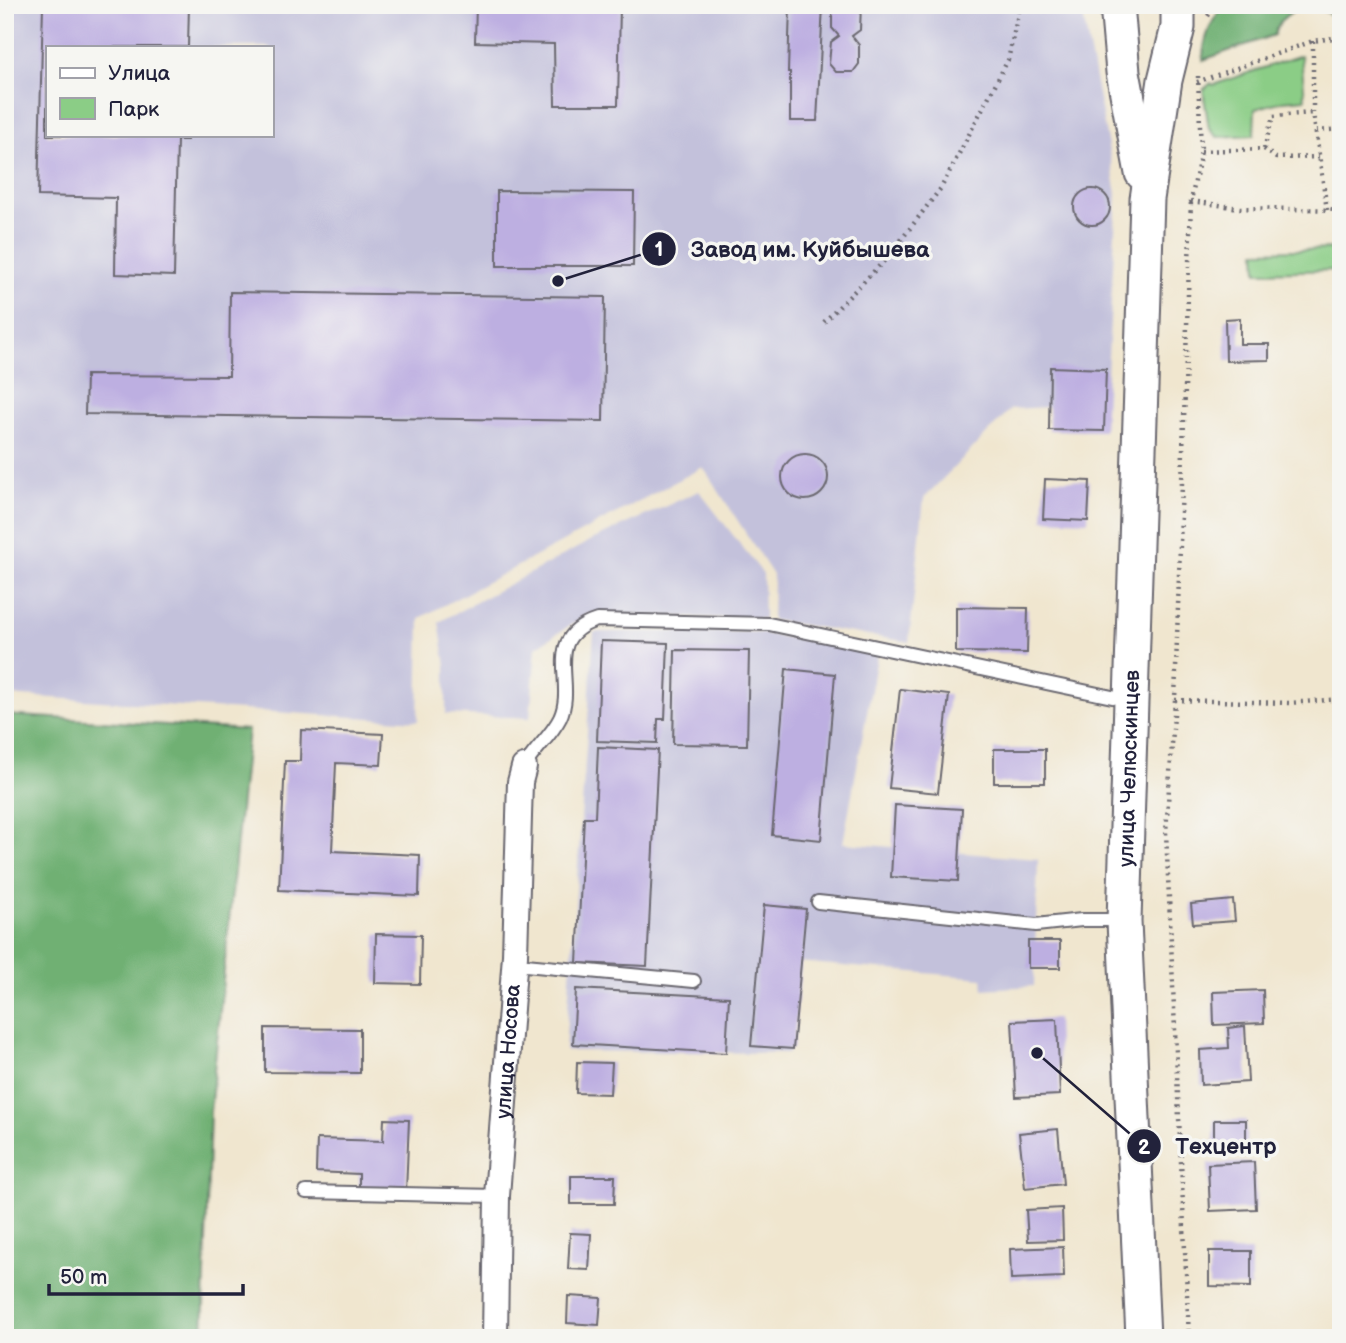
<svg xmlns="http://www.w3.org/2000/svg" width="1346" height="1343" font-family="'Balsamiq Sans',sans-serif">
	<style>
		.industrial { fill: #c3c1db; fill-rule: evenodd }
		.green { fill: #8bcd86; stroke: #567860; stroke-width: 2 }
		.forest { fill: #70b073; stroke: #496957; stroke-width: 2 }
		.building { fill: #bdafe1 }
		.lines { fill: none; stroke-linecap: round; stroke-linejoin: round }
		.lane-casing { stroke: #6a676f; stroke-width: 16 }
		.street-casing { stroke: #6a676f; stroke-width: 28 }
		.secondary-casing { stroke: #6a676f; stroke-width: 37 }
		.path { stroke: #6a676f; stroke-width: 4.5; stroke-dasharray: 2 5; stroke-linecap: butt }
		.lane { stroke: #fff; stroke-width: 12 }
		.street { stroke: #fff; stroke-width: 24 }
		.secondary { stroke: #fff; stroke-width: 33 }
		.labels { text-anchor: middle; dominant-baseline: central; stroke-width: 7; stroke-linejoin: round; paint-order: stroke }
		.street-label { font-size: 21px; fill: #22223b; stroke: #f6f6f2 }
		.leader { fill: none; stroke: #22223b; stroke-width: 2.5 }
		.callout-dot { fill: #22223b; stroke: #f6f6f2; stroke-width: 2.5 }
		.mark-label { font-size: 21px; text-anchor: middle; font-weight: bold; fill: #fff }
		.callout-label { font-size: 23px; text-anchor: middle; font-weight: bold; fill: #22223b; stroke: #f6f6f2; stroke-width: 7; stroke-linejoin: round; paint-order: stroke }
	</style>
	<rect width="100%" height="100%" fill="#f6f6f2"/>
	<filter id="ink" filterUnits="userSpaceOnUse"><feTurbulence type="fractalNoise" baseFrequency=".0143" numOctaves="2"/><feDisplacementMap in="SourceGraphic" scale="14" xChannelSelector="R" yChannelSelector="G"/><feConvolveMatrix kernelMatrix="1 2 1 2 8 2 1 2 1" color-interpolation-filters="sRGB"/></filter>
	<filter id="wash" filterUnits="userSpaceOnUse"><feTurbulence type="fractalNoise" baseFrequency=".00686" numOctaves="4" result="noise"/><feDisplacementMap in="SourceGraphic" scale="28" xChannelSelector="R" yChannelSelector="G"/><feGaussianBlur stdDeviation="1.57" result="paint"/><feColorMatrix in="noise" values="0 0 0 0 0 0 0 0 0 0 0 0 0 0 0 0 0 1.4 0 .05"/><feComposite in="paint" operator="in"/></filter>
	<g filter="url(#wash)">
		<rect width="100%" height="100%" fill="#f0e6cf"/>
		<path class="industrial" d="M5,5H1081L1117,193L1104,431L1049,430V407L1011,409L924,498L909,642L772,620L773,575L703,467L420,618L418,721L5,695ZM47,47H271V135H47Z
			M699,491L763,574L764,619L588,614L536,647L530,718L446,714V666L439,622L592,540Z
			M594,632H754L878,652L843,843L1038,859L1034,986L983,989L982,978L798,962L789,1053L565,1051Z"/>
		<path class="green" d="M1301,55L1305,99L1283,101L1255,109L1254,135L1217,137L1209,129L1203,90L1211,83L1213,85Z
			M1341,249V270L1257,272L1256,251Z"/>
		<path class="forest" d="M1224,5H1341V23C1334,18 1326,10 1317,8C1298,3 1279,17 1274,35L1203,60C1203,39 1211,21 1224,5Z
			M5,715L248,730L210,1112L203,1338H5Z"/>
		<g id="blocks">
			<path class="building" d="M43,5H189L188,47H47V135H187V140H177L174,276L115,274L116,198L38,196Z
				M476,5H620L618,105H555L554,44L475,42Z
				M790,5H823L817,121H790V72H788Z
				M832,5H861L860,30L852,36L859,45V64L853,72H836L829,64L831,42L839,36L832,28Z
				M1074 207a18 18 0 1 1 36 0a18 18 0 1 1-36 0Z
				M497,191L634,192L633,266H497Z
				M230,292L605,297L603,421L85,414L86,375L229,376Z
				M1240,318V344H1269V360L1226,361L1225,319Z
				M1050,367L1106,369L1104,431L1049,430Z
				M782 477a23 23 0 1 1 46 0a23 23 0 1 1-46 0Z
				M1045,479L1090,481L1088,521L1043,519Z
				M956,607L1028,608L1027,653L956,652Z
				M601,641L668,643L665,719H658L657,743L597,741Z
				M675,650L749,651L747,745L673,744Z
				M786,669L835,674L821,840L772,835Z
				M900,689L949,695L938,793L889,788Z
				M301,730L383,734L381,765L336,763L332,851L420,855L419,896L279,890L285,761H300Z
				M598,747L658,750L647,966L577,963L584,817H595Z
				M994,749H1045V783H994Z
				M895,805L962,809L958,881L891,877Z
				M1233,900L1235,921L1193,924L1191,904Z
				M764,905L806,909L793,1049L751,1046Z
				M376,934L421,935L420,984L375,983Z
				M1028,941H1060V968H1028Z
				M576,989L729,997L726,1053L573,1044Z
				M1263,990L1264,1023L1214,1025L1213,992Z
				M1057,1019L1060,1095L1016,1097L1012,1021Z
				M1245,1026L1248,1082L1201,1085L1200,1050L1229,1048L1228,1028Z
				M265,1028L360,1029V1073L265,1072Z
				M577,1062L612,1063L610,1094L576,1093Z
				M384,1119L409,1120L406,1192L359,1190V1174L316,1172L317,1139L383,1141Z
				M1214,1120H1246V1147L1214,1146Z
				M1058,1129L1063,1184L1025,1188L1019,1133Z
				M1254,1162L1256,1209L1210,1211L1208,1164Z
				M571,1176H615L614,1204H571Z
				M1062,1208L1063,1240L1028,1241L1026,1210Z
				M570,1233L591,1234L589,1270L568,1269Z
				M1063,1247L1064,1277L1011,1279L1010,1249Z
				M1209,1251H1251V1287L1209,1286Z
				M568,1296L601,1298L599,1325L567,1323Z"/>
		</g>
	</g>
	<g filter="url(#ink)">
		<use href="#blocks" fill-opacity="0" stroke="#6a676f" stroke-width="2"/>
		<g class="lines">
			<defs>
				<path id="lane" d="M524,767C534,750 551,736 560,718C577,682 541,638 597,620L769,624L1131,701
					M818,902L1036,925L1082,920H1124
					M515,964L694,981
					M306,1192L497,1196"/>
				<g id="street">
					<path id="s1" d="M495,1338L497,1196L515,955L520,782L524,767"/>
				</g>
				<g id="secondary">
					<path d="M1117,5L1123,72L1142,173"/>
					<path id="s2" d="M1143,1338L1124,921L1147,199L1165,80L1178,27V5"/>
				</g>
			</defs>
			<use href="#lane" class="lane-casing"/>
			<use href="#street" class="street-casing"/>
			<use href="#secondary" class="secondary-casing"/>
			<path class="path" d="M1208,16L1215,5
				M1313,41V113L1327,210
				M1198,76L1201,151L1191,201L1240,208L1341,210
				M1197,82L1313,41L1341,37
				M1316,131L1341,129
				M1264,149L1273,116L1313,113
				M1201,151L1264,149L1276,158L1321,157
				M824,322L888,257L941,188L1008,60L1020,5
				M1175,700L1289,703L1341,699
				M1189,1338L1166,832L1175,700L1191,201"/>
			<use href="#lane" class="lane"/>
			<use href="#street" class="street"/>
			<use href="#secondary" class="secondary"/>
		</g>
	</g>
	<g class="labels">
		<g class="street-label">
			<text stroke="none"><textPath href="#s2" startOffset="570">улица Челюскинцев</textPath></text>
			<text stroke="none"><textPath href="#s1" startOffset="287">улица Носова</textPath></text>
		</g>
	</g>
	<path class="leader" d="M558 281L659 249M1037 1053L1144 1146"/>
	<g class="callout-dot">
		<circle cx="558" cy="281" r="7"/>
		<circle cx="1037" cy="1053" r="7"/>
		<circle cx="659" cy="249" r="18"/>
		<circle cx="1144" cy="1146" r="18"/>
	</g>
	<g class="mark-label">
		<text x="659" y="256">1</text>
		<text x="1144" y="1154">2</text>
	</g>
	<g class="callout-label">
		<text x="810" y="257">Завод им. Куйбышева</text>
		<text x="1226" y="1154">Техцентр</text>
	</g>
	<rect width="1346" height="1343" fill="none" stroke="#f6f6f2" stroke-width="28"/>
	<rect x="46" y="46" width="228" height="91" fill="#f6f6f2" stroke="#a1a1a9" stroke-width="2"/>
	<rect x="60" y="68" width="35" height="10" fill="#ffffff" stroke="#a1a1a9" stroke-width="2"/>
	<text x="108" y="80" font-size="21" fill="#22223b">Улица</text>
	<rect x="60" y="98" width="35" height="21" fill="#8bcd86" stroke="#a1a1a9" stroke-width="2"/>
	<text x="108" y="116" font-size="21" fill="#22223b">Парк</text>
	<path d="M49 1284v10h194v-10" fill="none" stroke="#22223b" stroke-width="3.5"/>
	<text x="60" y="1284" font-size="21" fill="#22223b" stroke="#f6f6f2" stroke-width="5" paint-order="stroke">50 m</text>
</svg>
